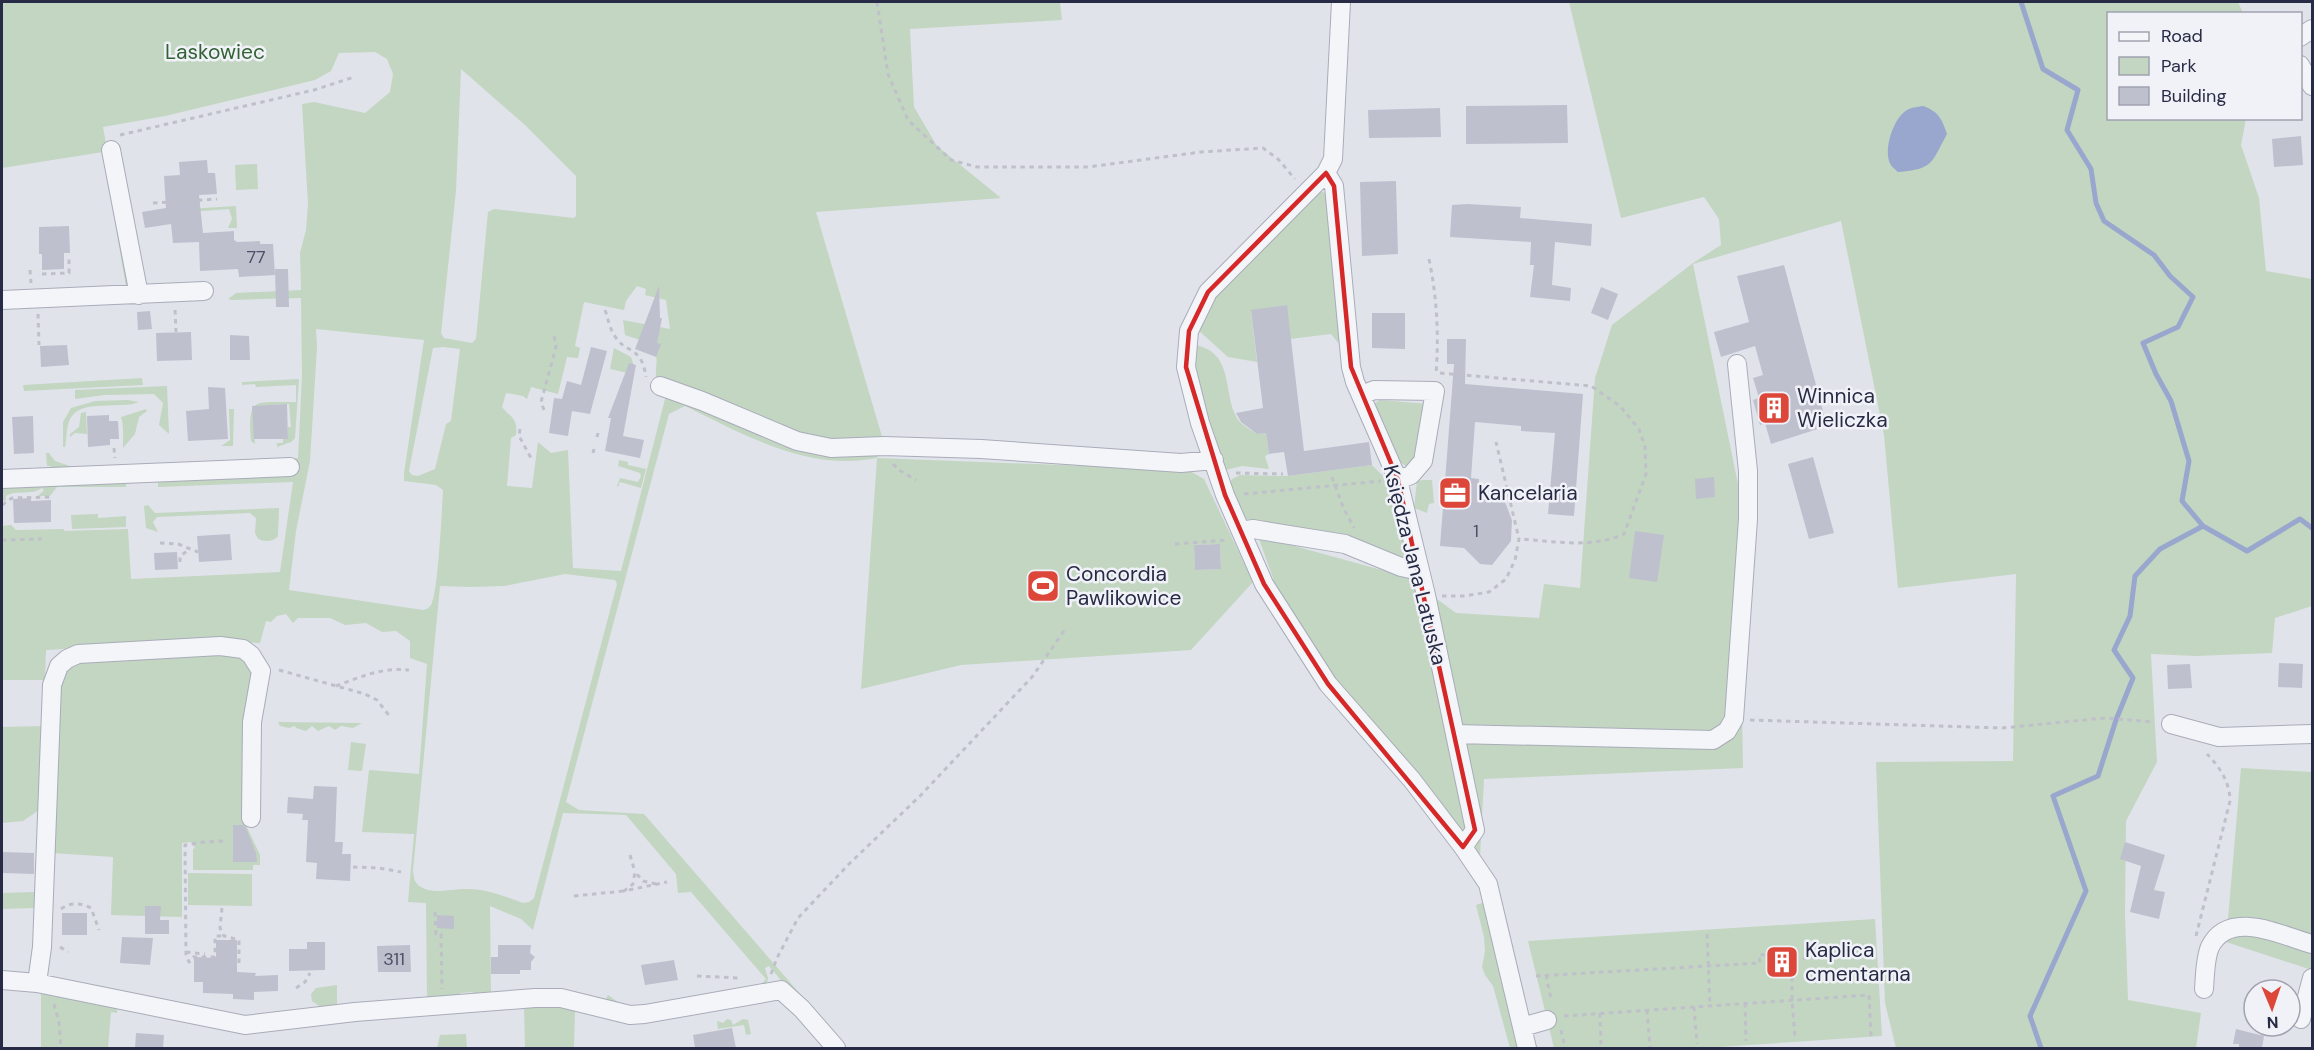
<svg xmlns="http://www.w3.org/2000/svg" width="2314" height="1050" font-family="'DM Sans',sans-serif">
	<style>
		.green { fill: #c2d6c1; fill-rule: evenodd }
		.water { fill: #99a6ce }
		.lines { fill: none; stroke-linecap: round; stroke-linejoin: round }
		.stream { stroke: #99a6ce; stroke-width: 5 }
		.building { fill: #bec0ce }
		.minor-casing { stroke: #a9acb9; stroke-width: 20 }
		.path { stroke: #bfc0ca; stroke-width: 3; stroke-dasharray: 4.5 4.5; stroke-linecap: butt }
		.minor { stroke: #f4f5f9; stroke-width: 18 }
		.marked { fill: none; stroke: #d62828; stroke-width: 4.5; stroke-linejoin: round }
		.labels { text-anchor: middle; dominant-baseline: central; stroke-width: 5; stroke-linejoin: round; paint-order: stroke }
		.number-label { font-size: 18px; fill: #4d5067 }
		.park-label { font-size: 21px; fill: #336235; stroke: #f1f2f8 }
		.poi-label { font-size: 21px; fill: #272b45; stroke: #f1f2f8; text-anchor: start }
		.street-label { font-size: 21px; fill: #272b45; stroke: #f1f2f8 }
	</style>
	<rect width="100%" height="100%" fill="#e1e3eb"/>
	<path class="green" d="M2,2H1060L1062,20L910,29L914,107L937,146L1001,198L816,212L883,440L877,458L1188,470L1204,479L1253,582L1191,650L961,665L861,689L877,458C808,472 745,435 685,406L669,414L566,802L579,810L644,814L847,1048H842C818,1020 792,994 769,966L765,968L768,978L766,987L757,992C714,999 651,1017 609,1006L606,999L608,995L625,1007L633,1008L757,989L766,979L691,892L678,893L676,874L626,815L563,813L533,930L521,919L490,906L491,997L475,998L473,992L460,993L457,999L427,1001L426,903L408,902L414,834L362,832L369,770L419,774L427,664L410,658V641L396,631L382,632L366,623L345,625L330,618H298L293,623L286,614L277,616L271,622L266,621L260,643L220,641L46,650L45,680H2V526L11,525L16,530L64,529V531L128,529L131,579L280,572L293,482L158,487V479L166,476C186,477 272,476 285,465L284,459L298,458L302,376L301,298L232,300L228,299L236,293L301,290L300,253L306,230L308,204L302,104L314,102L365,113L390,92L393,74L387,59L375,52L339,53L331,71L315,80L165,116L103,127L131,282L129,291L33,295V290L126,287L103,152L2,168ZM461,69L525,125L576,176V216L574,218L494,209L488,212L476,339L472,343L444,338L441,333L456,191ZM637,286L646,289L645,295L666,300L670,329L623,320L625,335C636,339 654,342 656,356C658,365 654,371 657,381L688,392L686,399L668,395L665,399L621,571L573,568L568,450L551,453L538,442L532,488L507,486L511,438L516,435C518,418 511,418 502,407L506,393L523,396L527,399L531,387L558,394L567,357L578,358L580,348L575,346L584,302L624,310L626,301ZM316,329L424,340L404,473V481L436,485L443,490C442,509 438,594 431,605C428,609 427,609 423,610L289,590L296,531L310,461L317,347ZM443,347L460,349L451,421L446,424L435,469L418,476L412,475L409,471L433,348ZM1220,544L1221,569L1195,570L1194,545ZM565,574L615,580L617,584L534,898L529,902L523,903C506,897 487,889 468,889C455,888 432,895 421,887C414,883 414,878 413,871L440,586L470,587L504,586Z
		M1569,2H2238L2243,13L2108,14V118L2246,119L2241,145L2259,198L2266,271L2312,279V606L2275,618L2272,653L2196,656L2151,654L2157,762L2126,821L2125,914L2128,1000L2201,1013L2196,1048H1896L1885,1003L1876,762L2013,761L2016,574L1898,588L1884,435L1841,221L1693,264L1740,494L1752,600L1742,711L1743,768L1484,779L1479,876L1330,675L1280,598L1258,536L1407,577L1456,613L1539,618L1544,584L1580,588L1595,378L1612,325L1693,263L1721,245L1719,219L1704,197L1621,218Z
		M257,164L258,189L236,190L235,165Z
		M1323,192L1326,194L1340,345L1331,334L1290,339L1286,305L1251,311L1257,362L1228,357L1198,330C1207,290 1285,224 1316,193Z
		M236,206L237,228H228L232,219L229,209L176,213L171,210Z
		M1195,345C1238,353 1220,400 1241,423C1246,427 1252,431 1257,434L1266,433L1269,454L1265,456L1269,469L1242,466L1226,470C1213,437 1187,381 1195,345Z
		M614,348L631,357L635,369L632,374L610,369Z
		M142,378L143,385L24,391L23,385Z
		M299,379L295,438L291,442L277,447V443H283V439H288V427H291L289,404L271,405L253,416L255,444L251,441C247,394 256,403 296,402V385L256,387L255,384L242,385V382Z
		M167,386L169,434L159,425L163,403L154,394L104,395L75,399V390Z
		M128,400L139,402C120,410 81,398 70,419C66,427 67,438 65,447H63V422L71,408L95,401Z
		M1380,400L1429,404L1415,457L1406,466L1401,463L1374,404Z
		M146,409L147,411L139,417L135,434L123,448C123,438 124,425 121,417Z
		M229,409H234L233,446H221L230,440Z
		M86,412L87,434L75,433L70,437V434L79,427L81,413Z
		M46,453H49L55,461L70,466V469H52L51,466H47Z
		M619,460L628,462V465L646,469L641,488L620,482L618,487L617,486L620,478L638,482L641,476L640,473L618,466Z
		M1372,465L1383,476L1407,551L1405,558L1400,562L1248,525L1230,483L1232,479L1240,475L1288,476Z
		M1423,480H1432L1434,503L1429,504L1427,513L1414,508L1417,481Z
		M126,483V487H57L50,496H38L44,490L42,488C31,496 17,489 6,496V501L2,500V488Z
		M148,505L155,513L279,508L278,536C274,542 264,542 258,539L255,533L256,518L250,513L157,517L153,522L158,532L146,528L144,506Z
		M98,514V518L126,516V527L72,529L71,515Z
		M221,651L242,654L254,673L244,821L260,855V865H253V870H193V849L195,848L192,842L182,843V917L111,915L113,857L52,853L61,676L78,661Z
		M278,722L362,723L353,728L341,726L335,730L329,726L318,731L312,726L306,731L296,728L295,726L289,728L280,726Z
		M44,726L42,808L23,821L2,823V727Z
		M351,742L366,744L362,771L348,770Z
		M2241,768L2312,772V970L2226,942Z
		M188,873L252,874V906L188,905Z
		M34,892V908L2,909V893Z
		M1485,902L1522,1048H1510L1493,986L1485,975L1482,967L1485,951L1484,937L1476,905Z
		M1875,919L1882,1036L1704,1048H1554L1528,941Z
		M337,985V1006L376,1002L378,999V1002L322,1008L312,1001L311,994L316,988Z
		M41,992L117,1008V1013L111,1012L108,1048H41Z
		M545,1002L598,1011V1017L575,1010L574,1048H525L524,1008L544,1007Z
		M727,1019L731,1020L733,1025L743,1019L748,1020L751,1034L746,1035L744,1025L718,1029L717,1021L723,1023Z
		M466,1034L467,1048H437L440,1035Z"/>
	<path class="water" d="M1923,106C1938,111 1942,119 1947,134C1931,163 1934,169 1898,172C1897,171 1891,166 1891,165C1882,151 1894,115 1909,109C1913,107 1919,107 1923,106Z"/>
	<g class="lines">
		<path class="stream" d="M2021,2L2043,69L2078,90L2067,130L2091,169L2096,203L2104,221L2154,255L2170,276L2193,297L2178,327L2143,343L2156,374L2171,401L2189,461L2182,501L2203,526L2160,549L2135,576L2130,616L2114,650L2133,678L2116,720L2098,776L2053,796L2086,891L2030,1016L2041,1048
			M2203,526L2247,551L2300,519L2312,528"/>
	</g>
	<path class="building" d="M1567,105L1568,143L1466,144V106Z
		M1440,108L1441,137L1369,138L1368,110Z
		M2301,136L2303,165L2274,167L2272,139Z
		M207,160L208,173H215L217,194L199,195L203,233L234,231V240L237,242L260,241V244H273L275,275L239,277L238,269L200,271L199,242L173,243L171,224L145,228L142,212L166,208L164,176L180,175L179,162Z
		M1396,181L1398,254L1362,256L1360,182Z
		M1467,204L1521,207L1520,218L1592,224L1591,246L1555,242L1552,285L1571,288L1570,301L1530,297L1534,265H1530L1531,242L1450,237L1452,205Z
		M69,226L70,253H64V269L42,270V254H39V227Z
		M1784,265L1827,426L1771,444L1765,423L1760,425L1753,400L1759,398L1753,378L1763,375L1755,346L1721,357L1714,332L1749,322L1737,276Z
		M275,269H288L289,307H276Z
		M659,286L660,318H662L657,343L661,344L656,357L635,349Z
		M1601,287L1618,294L1608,320L1591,313Z
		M1287,305L1304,451L1369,442L1372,465L1288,476L1284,452L1269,454L1266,433L1257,434L1241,422L1236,413L1263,408L1251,310Z
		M150,311L152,329L138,330L137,312Z
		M1372,313H1405V349L1372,348Z
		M191,332L192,360L157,361L156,333Z
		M230,335L249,336L250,360H230Z
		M1447,339H1466L1465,384L1583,394L1574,516L1548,514L1555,433L1521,431V426L1475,422L1471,478L1479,479L1478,493L1498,494L1505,502L1512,520L1511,541L1492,565L1480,564L1464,548L1440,546L1454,364H1447Z
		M67,345L69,365L41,367L40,346Z
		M591,347L607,351L590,414L572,411L568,436L549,433L554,398L562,399L567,381L581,385Z
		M629,363L636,365L623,436L644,440L640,458L605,451L611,418H608Z
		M208,387L225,388L228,439L188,441L186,411L209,409Z
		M287,404L288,439H254L252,406Z
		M109,415V421H118L119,439H110V445L88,447L87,416Z
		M33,416L34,453L14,454L12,417Z
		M1813,457L1834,533L1809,539L1788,464Z
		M1714,477L1715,497L1696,499L1695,479Z
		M31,498V501L51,500V522L14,523L13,499Z
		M1635,531L1664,535L1657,582L1629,578Z
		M230,534L232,560L199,562L197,536Z
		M1220,544L1221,569L1195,570L1194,545Z
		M177,552L178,569L155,570L154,553Z
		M2279,663L2303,664L2302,688L2278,687Z
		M2190,664L2192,688L2168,689L2167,665Z
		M314,786L337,787L335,842H343L342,854H351L350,881L316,879L317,863L306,862L308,820H302L303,814L287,813L288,797L313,799Z
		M233,825H243L246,828L256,853L257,862H233Z
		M2125,842L2165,855L2154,890L2165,892L2159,919L2130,912L2141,866L2120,859Z
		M2,852L34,853V874L2,873Z
		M145,906H161L160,920H169V934H145Z
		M62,913H87V935H62Z
		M437,915L454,916V929L437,928Z
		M122,937L153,938L150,965L120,963Z
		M216,940H237V972L256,973L255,976L278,975V991L254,992V1000L233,999V994L203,993V982H194V957L216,958Z
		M307,942H325V970L289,971V949H307Z
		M410,945L411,972H378L377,946Z
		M498,945H531L530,953L535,957L531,962V970H520V974H491V957H498Z
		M674,960L678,980L645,985L641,965Z
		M732,1028L736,1048H695L693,1035Z
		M2236,1029L2264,1036L2262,1048H2239V1044H2233Z
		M136,1033L164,1035L163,1048H135Z"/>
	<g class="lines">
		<defs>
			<path id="minor" d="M1341,2L1333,159L1326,173L1208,292L1189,331L1186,367L1200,423L1225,495L1264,584L1328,684L1412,780L1463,847L1488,884L1527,1048
				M2300,37L2312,29
				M2300,65L2312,86
				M111,150L139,295
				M1326,173L1334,186L1351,367L1355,382L1398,480L1426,595L1475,830L1463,847
				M2,300L204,291
				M660,386L702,401L797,441L831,448L884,446L981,449L1181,463L1214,460
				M1362,395L1374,390L1435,391L1423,461L1411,475L1398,480
				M2,479L290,467
				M1241,531L1253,529L1345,544L1401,567L1420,571
				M2171,724L2219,737L2312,734
				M1455,734L1713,740L1727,731L1734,719L1748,519V471L1737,364
				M2,980L37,983L245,1025L355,1012L535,998H561L630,1015L645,1014L781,990L802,1009L836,1048
				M37,983L42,947L52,685L59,666L67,659L78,654L220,646L243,649L251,655L261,671L252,722L251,818
				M2204,989C2205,976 2205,958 2210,947C2229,908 2282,936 2312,944
				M2301,1019L2312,978
				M1522,1027L1547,1020"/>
		</defs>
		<use href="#minor" class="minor-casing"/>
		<path class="path" d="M877,2L888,74L908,120L951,160L977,167H1088L1201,152L1263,148L1278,159L1295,179
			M120,135L314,90L354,77
			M153,203L217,199
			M1429,259C1437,298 1439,334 1436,374
			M30,270L31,283
			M42,274L69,273V256
			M175,310L176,332
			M605,310C608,318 609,326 613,333C625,356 641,343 646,377
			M38,314L39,345
			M1440,373L1591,386L1620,406L1639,429L1645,447L1646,474L1624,534C1591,549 1554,541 1519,539
			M544,410L541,402L556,347L554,335
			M520,429L519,436L531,458
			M597,437L598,433
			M114,448L115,458
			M593,453L594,449
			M893,464L899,470L916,480
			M1236,473L1283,474
			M1332,477L1343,507L1354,528
			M1244,494L1381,481
			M2,505L12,498L52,497
			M2,540L42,539
			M160,543L178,544L198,552
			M1175,544L1226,540
			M180,562V556L189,550
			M1442,596H1465L1489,592L1506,579L1515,560L1519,539L1496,442
			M279,670L365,694L377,700L391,718
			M336,686C360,677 382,667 409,670
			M1750,720L2002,728L2105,718L2154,722
			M223,841L204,842L185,845L186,955L189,962L193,957H215V936H224
			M630,855L635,872
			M353,867L379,868L401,872
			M656,884L643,881L635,872L633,884L624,891L667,882
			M574,896L624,891
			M222,908L220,928L224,936L239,940V966
			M61,909C70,902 81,903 91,908L99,930
			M435,912L436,934H441L442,989
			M1707,934L1710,1006
			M2196,936L2230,801C2230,783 2220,767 2207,754
			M60,947L68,952
			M186,952L205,954
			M1792,959V1000L1795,1038
			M491,972L503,971
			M771,974L777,958L798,918L849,864L921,795L1032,677L1066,628
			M1546,975L1551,999
			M697,976L740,978
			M1536,976L1760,963L1759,955L1789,954L1792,959L1874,954
			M296,988L305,982L310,973
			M1745,1003L1746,1041
			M54,1004L59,1022L61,1048
			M1694,1007L1697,1044
			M1647,1010L1650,1048
			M1600,1013L1601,1048
			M1564,1016L1869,995L1871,1037
			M1561,1030L1565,1048"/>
		<use href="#minor" class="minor"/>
	</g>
	<path class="marked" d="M1326,173L1334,186L1351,367L1398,480L1475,830L1463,847L1328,684L1264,584L1225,495L1186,367L1189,331L1208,292Z"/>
	<defs>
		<symbol id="building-square" viewBox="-11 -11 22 22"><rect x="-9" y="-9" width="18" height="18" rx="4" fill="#dc473a" stroke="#f1f2f8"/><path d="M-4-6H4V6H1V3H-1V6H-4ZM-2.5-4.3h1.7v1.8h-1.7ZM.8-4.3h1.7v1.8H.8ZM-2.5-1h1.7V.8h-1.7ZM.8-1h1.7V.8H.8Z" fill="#fff"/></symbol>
		<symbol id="office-square" viewBox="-11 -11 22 22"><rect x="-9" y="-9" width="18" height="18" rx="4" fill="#dc473a" stroke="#f1f2f8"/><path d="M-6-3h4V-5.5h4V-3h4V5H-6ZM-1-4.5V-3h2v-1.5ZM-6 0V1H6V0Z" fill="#fff"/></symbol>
		<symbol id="stadium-square" viewBox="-11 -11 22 22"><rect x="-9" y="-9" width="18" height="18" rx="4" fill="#dc473a" stroke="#f1f2f8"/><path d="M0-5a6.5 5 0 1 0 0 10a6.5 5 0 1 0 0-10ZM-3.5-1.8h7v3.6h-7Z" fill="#fff"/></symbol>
	</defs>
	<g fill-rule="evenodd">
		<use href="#building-square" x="1755" y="389" width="38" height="38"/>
		<use href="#office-square" x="1436" y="474" width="38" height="38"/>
		<use href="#stadium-square" x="1024" y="567" width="38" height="38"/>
		<use href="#building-square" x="1763" y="943" width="38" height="38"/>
	</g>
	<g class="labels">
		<g class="number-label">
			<text x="256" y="257">77</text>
			<text x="1476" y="531">1</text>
			<text x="394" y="959">311</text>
		</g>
		<g class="park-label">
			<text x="215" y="52">Laskowiec</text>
		</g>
		<g class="poi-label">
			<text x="1797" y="396">Winnica<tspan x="1797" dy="24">Wieliczka</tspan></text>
			<text x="1478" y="493">Kancelaria</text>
			<text x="1066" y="574">Concordia<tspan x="1066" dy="24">Pawlikowice</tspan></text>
			<text x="1805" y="950">Kaplica<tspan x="1805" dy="24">cmentarna</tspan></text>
		</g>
		<g class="street-label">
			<text transform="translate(1415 565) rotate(76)">Księdza Jana Latuska</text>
		</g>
	</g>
	<rect width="2314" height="1050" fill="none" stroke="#272b45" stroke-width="6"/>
	<rect x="2107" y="12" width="195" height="108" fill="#f1f2f8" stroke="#a0a2b0" stroke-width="1.5"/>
	<rect x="2119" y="32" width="30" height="9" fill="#f4f5f9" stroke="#a0a2b0" stroke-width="1.5"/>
	<text x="2161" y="42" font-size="18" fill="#272b45">Road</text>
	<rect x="2119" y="57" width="30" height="18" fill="#c2d6c1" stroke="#a0a2b0" stroke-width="1.5"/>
	<text x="2161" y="72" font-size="18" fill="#272b45">Park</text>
	<rect x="2119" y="87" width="30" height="18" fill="#bec0ce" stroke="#a0a2b0" stroke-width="1.5"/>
	<text x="2161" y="102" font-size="18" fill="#272b45">Building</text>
	<g transform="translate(2272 1008) rotate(178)"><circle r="28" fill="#f1f2f8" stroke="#a0a2b0" stroke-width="1.5"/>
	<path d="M0-4.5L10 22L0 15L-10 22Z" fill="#dc473a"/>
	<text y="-9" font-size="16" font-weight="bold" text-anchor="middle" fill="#272b45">N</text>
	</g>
</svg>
